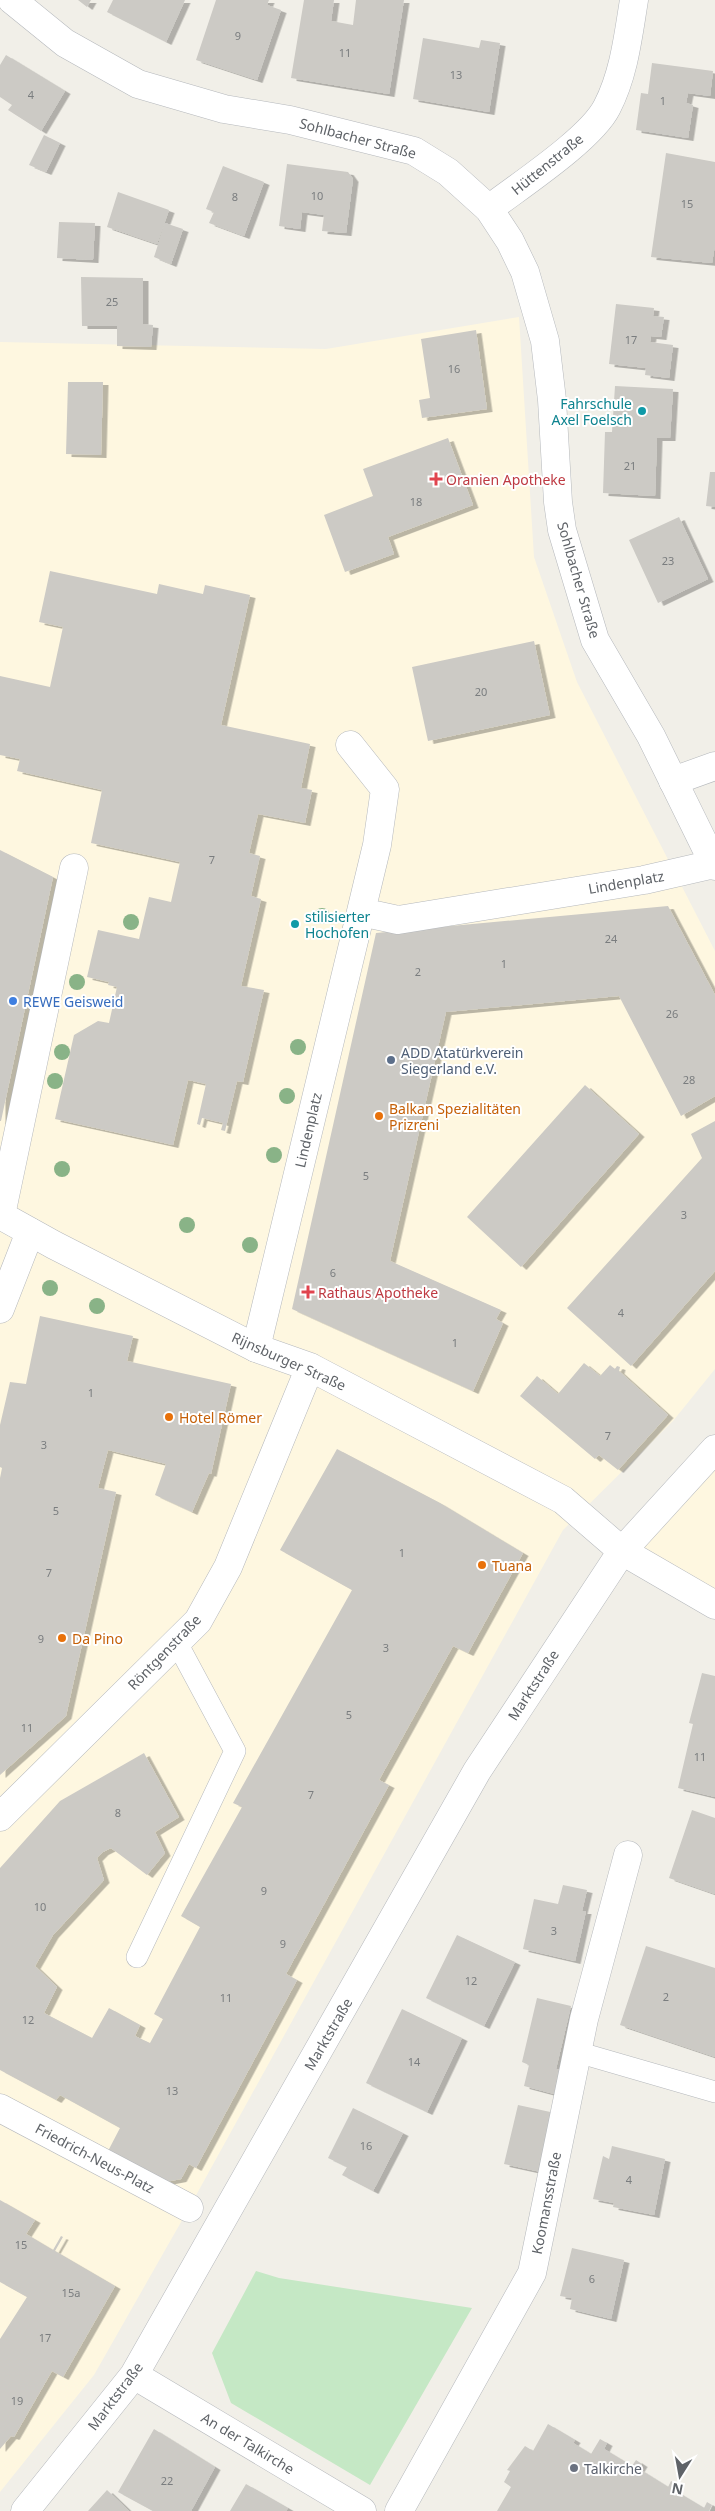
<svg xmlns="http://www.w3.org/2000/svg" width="715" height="2511" font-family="'Noto Sans',sans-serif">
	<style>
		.commercial { fill: #fef7e0 }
		.green { fill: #c5e8c5 }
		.building { fill: #cccac5; filter: url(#shadow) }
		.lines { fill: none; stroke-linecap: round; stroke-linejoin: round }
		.service-casing { stroke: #b5b8bc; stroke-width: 22 }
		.pedestrian-casing { stroke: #b5b8bc; stroke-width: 29 }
		.minor-casing { stroke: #b5b8bc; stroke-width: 29 }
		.tertiary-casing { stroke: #b5b8bc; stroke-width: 29 }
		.service { stroke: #fff; stroke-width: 21 }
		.pedestrian { stroke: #fff; stroke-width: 28 }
		.minor { stroke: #fff; stroke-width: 28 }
		.tertiary { stroke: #fff; stroke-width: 28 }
		.tree { fill: #89b387 }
		.culture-dot { fill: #0f9aa8; stroke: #fff; stroke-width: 2 }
		.health-dot { fill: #e0444e; stroke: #fff; stroke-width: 2 }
		.shop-dot { fill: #3f7fe0; stroke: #fff; stroke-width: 2 }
		.service-dot { fill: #5c6f8a; stroke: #fff; stroke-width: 2 }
		.food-dot { fill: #e8710a; stroke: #fff; stroke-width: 2 }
		.worship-dot { fill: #6b7280; stroke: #fff; stroke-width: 2 }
		.labels { text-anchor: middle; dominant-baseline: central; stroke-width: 4; stroke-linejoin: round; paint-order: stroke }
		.number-label { font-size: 11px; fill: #7a7d7f }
		.street-label { font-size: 14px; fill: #5f6368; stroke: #fff }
		.culture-label { font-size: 14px; fill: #0d838f; stroke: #fff; text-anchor: end }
		.health-label { font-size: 14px; fill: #be3a42; stroke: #fff; text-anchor: start }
		.shop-label { font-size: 14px; fill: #366cbe; stroke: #fff; text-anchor: start }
		.service-label { font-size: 14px; fill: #4e5e75; stroke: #fff; text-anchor: start }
		.food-label { font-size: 14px; fill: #c56008; stroke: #fff; text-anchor: start }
		.worship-label { font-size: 14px; fill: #5b616d; stroke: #fff; text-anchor: start }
	</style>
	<defs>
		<filter id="shadow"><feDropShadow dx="5.5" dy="3" stdDeviation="0" flood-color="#0004"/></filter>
	</defs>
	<rect width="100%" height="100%" fill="#f1efe8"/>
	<path class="commercial" d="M519,317L534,557L577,682L715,951V1369L673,1421L563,1530L189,2208L94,2375L0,2492V342L326,349Z
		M715,1449V1605L622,1551Z"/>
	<path class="green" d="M256,2271L279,2278L472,2308L370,2485L231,2403L212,2353Z"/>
	<path class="building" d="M78,0H91L87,7Z
		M113,0H185L166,42L107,12Z
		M216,0H269L267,5L281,10L257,80L196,60Z
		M304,0H334L331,21L353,25L356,0H404L389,94L291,78Z
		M423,38L479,48L481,40L500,43L489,112L413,99Z
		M6,55L65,91L41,131L8,110L12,105L0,97V65Z
		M652,63L713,71L710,96L688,93L686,103L693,105L688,138L636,130L641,93L648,94Z
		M44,135L60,143L46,172L29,165Z
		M666,153L715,162V245L712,263L651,257Z
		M287,164L348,172L353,179L346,233L322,231L324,215L302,212L300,229L279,226Z
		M223,166L264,182L244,236L209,223L214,212L206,209Z
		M118,192L169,210L157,244L107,227Z
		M59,222L95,223L93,260L57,258Z
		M165,223L183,229L171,264L154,257Z
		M81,277L143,278V324L153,325L151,347L117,346V326H82Z
		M616,304L654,308L653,316L664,317L661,337L651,336L650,342L673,345L669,378L645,375L646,368L609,364Z
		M476,330L487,409L422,418L419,400L430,398L421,339Z
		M68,382H103L101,455L66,454Z
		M615,386L673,389L670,438H657L655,496L603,493L605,432H612Z
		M448,438L473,505L388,537L394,554L345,572L324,515L373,496L363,469Z
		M710,472H715V507L706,506Z
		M679,517L708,579L658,603L629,540Z
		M50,571L157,594L159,584L203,594L205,585L250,595L221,725L310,744L301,788L312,790L305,823L258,814L249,853L260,856L251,896L261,899L241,986L264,990L243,1082L237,1081L225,1131L221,1130L223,1123L202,1118L200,1125L197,1124L206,1084L188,1080L173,1145L55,1119L74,1035L98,1021L109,1023L117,987L108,985L109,982L87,977L98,930L139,939L149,897L171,902L180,862L91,843L102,790L17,771L20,759L0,755V676L50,687L63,627L39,622Z
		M534,641L550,715L428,741L412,667Z
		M0,850L53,877L1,1121H0Z
		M668,906L715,995V1096L681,1116L619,996L446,1012L390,1261L501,1310L496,1319L503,1323L473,1391L292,1309L376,933Z
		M585,1085L639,1134L521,1267L467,1217Z
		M715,1121V1271L631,1366L567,1308L702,1158L691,1134Z
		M40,1316L133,1336L127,1361L231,1384L211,1474L209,1473L192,1512L155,1495L166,1464L108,1450L98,1488L116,1492L66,1716L0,1775V1478L2,1468L0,1467V1425L10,1382L26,1384Z
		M584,1363L600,1376L610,1365L615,1369L617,1366L620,1367L619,1371L668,1415L618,1470L599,1455L595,1459L520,1396L537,1376L558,1394Z
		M337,1449L440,1503L523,1553L468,1653L453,1646L379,1780L389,1785L286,1974L297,1980L196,2168L189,2164L181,2179L165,2182L108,2151L120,2128L60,2095L56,2100L0,2070V1868L60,1801L144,1753L179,1817L155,1832L165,1853L147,1875L111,1848L103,1852L97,1858L104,1880L53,1935L35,1966L57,1987L44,2013L92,2038L109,2008L140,2025L135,2036L150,2043L163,2019L154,2014L200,1927L181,1916L242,1807L233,1803L352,1590L280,1550Z
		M702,1673L715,1676V1797L678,1788L693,1724L689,1723Z
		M692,1810L715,1818V1894L669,1878Z
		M563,1885L587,1890L582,1911H586L575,1961L523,1949L534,1899L558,1904Z
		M457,1935L515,1962L484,2026L426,1998Z
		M646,1946L715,1968V2057L620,2025Z
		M537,1998L571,2006L556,2069L565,2071L558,2095L524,2086L529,2065L522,2062Z
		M402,2009L462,2038L427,2112L366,2083Z
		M518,2105L555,2113L541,2172L504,2164Z
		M353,2108L403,2133L373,2191L342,2175L347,2167L328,2158Z
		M612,2146L665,2159L654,2215L613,2207L614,2203L593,2199L603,2156L609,2159Z
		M0,2200L35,2220L26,2234L53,2250L61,2236L63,2237L55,2251L115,2286L63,2377L52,2371L14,2437L11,2436L0,2449V2339L27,2297L0,2282Z
		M572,2248L624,2260L611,2319L570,2309L572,2298L560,2296Z
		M548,2424L575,2440L573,2443L591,2454L600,2439L607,2443L604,2449L632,2466L636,2460L642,2464L639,2469L668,2487L671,2481L677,2484L674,2490L704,2508L707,2502L712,2505L709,2511H497L511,2487L504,2482L510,2471L507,2470L525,2446L533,2451Z
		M154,2429L215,2467L191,2511H153L118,2492Z
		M246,2484L288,2508L286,2511H230Z
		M107,2490L129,2511H88Z"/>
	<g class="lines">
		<defs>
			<path id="service" d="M137,1957L235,1751L177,1643
				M577,2052L715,2092"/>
			<path id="pedestrian" d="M361,912L398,920L644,880L714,864
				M1,1215L74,868
				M0,1309L30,1232
				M256,1348L377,845L385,789L350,745
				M0,2108L189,2208"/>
			<path id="minor" d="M489,209C519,186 591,139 607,107C624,74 628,37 634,0
				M673,781L715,766
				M0,1215L54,1245L256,1348L310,1367L563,1500L622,1551L715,1605
				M0,1817L198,1621L228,1567L310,1367
				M134,2375L362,2511
				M25,2511L134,2375L477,1771L622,1551L715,1449
				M399,2511L532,2273L584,2019L628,1855"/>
			<path id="tertiary" d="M12,0L65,43L138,84L224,109L290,120L414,151L448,172L489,209L510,241L525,272L545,341L552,400L558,502L562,530L595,640L651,736L715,866"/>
		</defs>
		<use href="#service" class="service-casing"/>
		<use href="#pedestrian" class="pedestrian-casing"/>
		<use href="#minor" class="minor-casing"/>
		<use href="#tertiary" class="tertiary-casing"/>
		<use href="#service" class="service"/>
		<use href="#pedestrian" class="pedestrian"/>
		<use href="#minor" class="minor"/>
		<use href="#tertiary" class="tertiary"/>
	</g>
	<g class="tree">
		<circle cx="322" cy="916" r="8"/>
		<circle cx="131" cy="922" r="8"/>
		<circle cx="77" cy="982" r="8"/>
		<circle cx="298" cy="1047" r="8"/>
		<circle cx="62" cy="1052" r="8"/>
		<circle cx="55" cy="1081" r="8"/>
		<circle cx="287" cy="1096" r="8"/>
		<circle cx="274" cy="1155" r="8"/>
		<circle cx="62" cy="1169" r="8"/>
		<circle cx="187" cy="1225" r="8"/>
		<circle cx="250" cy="1245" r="8"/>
		<circle cx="50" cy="1288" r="8"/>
		<circle cx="97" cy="1306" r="8"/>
	</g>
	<g class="culture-dot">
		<circle cx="642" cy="411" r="5"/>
		<circle cx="295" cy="924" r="5"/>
	</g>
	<g class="health-dot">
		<path d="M433.5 471.5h5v5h5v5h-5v5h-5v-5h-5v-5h5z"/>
		<path d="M305.5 1284.5h5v5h5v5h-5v5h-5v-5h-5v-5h5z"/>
	</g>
	<circle class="shop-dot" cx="13" cy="1001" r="5"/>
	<circle class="service-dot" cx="391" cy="1060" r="5"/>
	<g class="food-dot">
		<circle cx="379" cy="1116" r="5"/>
		<circle cx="169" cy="1417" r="5"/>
		<circle cx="482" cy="1565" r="5"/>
		<circle cx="62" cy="1638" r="5"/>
	</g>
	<circle class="worship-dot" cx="574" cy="2468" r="5"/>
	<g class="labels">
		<g class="number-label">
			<text x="238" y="35">9</text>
			<text x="345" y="52">11</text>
			<text x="456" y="74">13</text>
			<text x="31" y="94">4</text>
			<text x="663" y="100">1</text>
			<text x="317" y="195">10</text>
			<text x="235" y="196">8</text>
			<text x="687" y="203">15</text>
			<text x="112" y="301">25</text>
			<text x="631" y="339">17</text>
			<text x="454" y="368">16</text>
			<text x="630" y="465">21</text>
			<text x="416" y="501">18</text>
			<text x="668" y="560">23</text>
			<text x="481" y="691">20</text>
			<text x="212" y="859">7</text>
			<text x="611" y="938">24</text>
			<text x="504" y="963">1</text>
			<text x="418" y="971">2</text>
			<text x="672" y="1013">26</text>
			<text x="689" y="1079">28</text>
			<text x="366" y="1175">5</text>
			<text x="684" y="1214">3</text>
			<text x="333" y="1272">6</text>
			<text x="621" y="1312">4</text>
			<text x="455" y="1342">1</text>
			<text x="91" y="1392">1</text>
			<text x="608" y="1435">7</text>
			<text x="44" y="1444">3</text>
			<text x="56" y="1510">5</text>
			<text x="402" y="1552">1</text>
			<text x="49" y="1572">7</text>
			<text x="41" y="1638">9</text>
			<text x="386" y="1647">3</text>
			<text x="349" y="1714">5</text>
			<text x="27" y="1727">11</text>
			<text x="700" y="1756">11</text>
			<text x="311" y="1794">7</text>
			<text x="118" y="1812">8</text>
			<text x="264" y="1890">9</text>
			<text x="40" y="1906">10</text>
			<text x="554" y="1930">3</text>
			<text x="283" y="1943">9</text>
			<text x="471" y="1980">12</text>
			<text x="666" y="1996">2</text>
			<text x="226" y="1997">11</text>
			<text x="28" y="2019">12</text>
			<text x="414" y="2061">14</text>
			<text x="172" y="2090">13</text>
			<text x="366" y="2145">16</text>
			<text x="629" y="2179">4</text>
			<text x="21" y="2244">15</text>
			<text x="592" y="2278">6</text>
			<text x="71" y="2292">15a</text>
			<text x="45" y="2337">17</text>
			<text x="17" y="2400">19</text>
			<text x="167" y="2480">22</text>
		</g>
		<g class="street-label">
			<text transform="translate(358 138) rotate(15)">Sohlbacher Straße</text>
			<text transform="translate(547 164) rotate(-39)">Hüttenstraße</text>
			<text transform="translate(579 580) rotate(74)">Sohlbacher Straße</text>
			<text transform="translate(626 882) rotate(-10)">Lindenplatz</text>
			<text transform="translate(308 1130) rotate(-77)">Lindenplatz</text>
			<text transform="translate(289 1361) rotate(24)">Rijnsburger Straße</text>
			<text transform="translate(164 1652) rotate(-46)">Röntgenstraße</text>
			<text transform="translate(533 1685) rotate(-57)">Marktstraße</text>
			<text transform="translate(328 2034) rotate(-60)">Marktstraße</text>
			<text transform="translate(95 2158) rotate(28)">Friedrich-Neus-Platz</text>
			<text transform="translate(546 2203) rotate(-79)">Koomansstraße</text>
			<text transform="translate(115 2396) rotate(-53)">Marktstraße</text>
			<text transform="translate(248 2443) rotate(31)">An der Talkirche</text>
		</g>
		<g class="culture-label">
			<text x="632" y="403">Fahrschule<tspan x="632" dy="16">Axel Foelsch</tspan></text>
			<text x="305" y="916" text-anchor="start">stilisierter<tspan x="305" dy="16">Hochofen</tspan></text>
		</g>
		<g class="health-label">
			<text x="446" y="479">Oranien Apotheke</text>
			<text x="318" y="1292">Rathaus Apotheke</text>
		</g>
		<g class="shop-label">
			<text x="23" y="1001">REWE Geisweid</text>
		</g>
		<g class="service-label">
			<text x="401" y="1052">ADD Atatürkverein<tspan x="401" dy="16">Siegerland e.V.</tspan></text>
		</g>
		<g class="food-label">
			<text x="389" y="1108">Balkan Spezialitäten<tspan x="389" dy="16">Prizreni</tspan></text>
			<text x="179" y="1417">Hotel Römer</text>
			<text x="492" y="1565">Tuana</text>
			<text x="72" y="1638">Da Pino</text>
		</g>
		<g class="worship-label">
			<text x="584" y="2468">Talkirche</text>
		</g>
	</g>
	<g transform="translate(680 2476) rotate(191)" stroke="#ffffff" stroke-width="4" paint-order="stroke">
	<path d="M0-4L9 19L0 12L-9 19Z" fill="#5f6368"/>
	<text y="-8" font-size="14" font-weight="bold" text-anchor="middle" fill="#5f6368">N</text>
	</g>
</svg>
